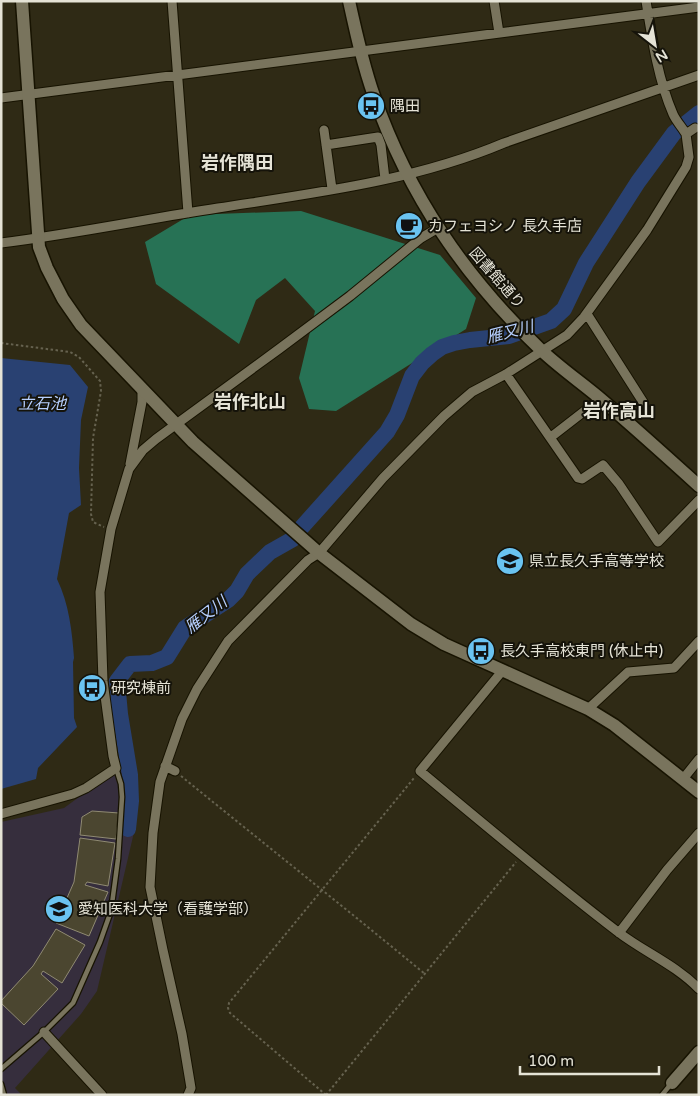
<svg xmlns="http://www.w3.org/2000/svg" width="700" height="1096" font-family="'Varela Round','Noto Sans JP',sans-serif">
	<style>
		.education { fill: #362e3d }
		.forest { fill: #277255 }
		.water { fill: #294172 }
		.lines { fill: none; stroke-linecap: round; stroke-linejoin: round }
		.river { stroke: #294172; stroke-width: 16 }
		.building { fill: #4b4630; stroke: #8f8a72 }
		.lane-casing { stroke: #171301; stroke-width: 7 }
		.street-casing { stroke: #171301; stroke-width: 11 }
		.secondary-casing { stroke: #171301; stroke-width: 15 }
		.path { stroke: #66624f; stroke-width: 2; stroke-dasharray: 2.5 2.5; stroke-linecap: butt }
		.lane { stroke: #79745d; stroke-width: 4.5 }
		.street { stroke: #79745d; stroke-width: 9 }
		.secondary { stroke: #79745d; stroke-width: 12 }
		.labels { text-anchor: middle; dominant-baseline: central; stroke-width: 4; stroke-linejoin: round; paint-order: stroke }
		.poi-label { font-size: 15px; fill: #e5e3d6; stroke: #15130a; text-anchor: start }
		.street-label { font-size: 15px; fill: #e5e3d6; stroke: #15130a }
		.water-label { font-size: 16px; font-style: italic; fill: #b6cffe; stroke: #15130a }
		.quarter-label { font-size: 18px; font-weight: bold; fill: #e5e3d6; stroke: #15130a }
	</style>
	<rect width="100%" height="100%" fill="#2f2a15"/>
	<path class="education" d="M134,757L135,828L97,991L81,1014L15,1088L22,1095H1V822L64,808Z"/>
	<path class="forest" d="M301,211L440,255L476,298L466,329L336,411L309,409L299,378L315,311L285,278L256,300L239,344L156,284L145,242L190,215Z"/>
	<path class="water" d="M1,358L70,365L88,387L81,420L79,468L81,505L69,513L57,579C69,604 72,631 74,658L73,662L74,718L77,727L38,768L36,779L1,789Z"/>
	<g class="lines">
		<path class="river" d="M302,527L387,432L397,415L412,376L422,363L432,354L442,347L454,343L470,340L509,336L551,321L564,309L586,263L638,182L674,133L699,113
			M128,829L131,801L130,775L120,714L117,681L130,664L152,663L167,657L185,628L228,600L237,591L247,574L270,552L293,539"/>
	</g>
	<path class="building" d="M92,811L119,813L116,839L80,835L82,817Z
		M80,838L115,843L108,886L87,882L85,885L108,892L89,936L56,923L74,882Z
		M56,929L85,945L62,983L43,971L41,974L58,989L24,1025L1,1003V1001L33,966Z"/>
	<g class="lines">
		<defs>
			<path id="lane" d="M1,1069L44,1032L73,1003L100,942L111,911L118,859L122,797L121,784L116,768
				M1,1084L4,1095
				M662,1095L671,1084"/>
			<path id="street" d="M172,1L188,213
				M494,1L499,33
				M646,1C652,39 658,79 673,114C676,121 682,127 686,134
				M1,98L699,7
				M324,130L332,189
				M326,145L378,137L381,145L385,179
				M1,243C74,234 146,219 218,208C314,193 414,181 504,143L699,75
				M587,314L643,402
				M506,374L578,478L582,479L603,465L619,484L658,542L699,500
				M551,437L600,399
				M130,464L142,402V388
				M503,670L420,771C485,825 550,880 618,932C644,952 676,965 699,989
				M588,709L628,672L674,668L699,641
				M165,766L175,771
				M683,779L699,759
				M1,814L73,794L86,788L116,768L113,756L103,681L100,592L111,529L129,469L143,450L156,439L279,349L350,296L421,238L438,228
				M619,933L667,870L699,833
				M44,1032L102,1095
				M188,1095L191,1088L182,1034L163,950L150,887L153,833L160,782L182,719L197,689L228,641L308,560L319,553L383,478L444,416L472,392L506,374L567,335L584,317L647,230L686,167L689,157L686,134L695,128"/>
			<path id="secondary" d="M22,1L39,247L47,268L63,299L81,325L193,442L319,553L411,624L444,644L588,709L614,725L699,792
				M349,1C356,33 363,65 374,96C409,196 465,277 541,350C560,368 582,383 602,400C635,428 667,457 699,486
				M672,1083L699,1052"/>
		</defs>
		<use href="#lane" class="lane-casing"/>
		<use href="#street" class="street-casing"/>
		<use href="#secondary" class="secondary-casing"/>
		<path class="path" d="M1,343L70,352L79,357L100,381L101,391L93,438L91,514L93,522L104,527
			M181,776C262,842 344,907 425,974
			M326,1095L230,1013L228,1008L229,1003L414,778
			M326,1095L516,862"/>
		<use href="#lane" class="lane"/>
		<use href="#street" class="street"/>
		<use href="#secondary" class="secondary"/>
	</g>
	<defs>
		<symbol id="bus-disc" viewBox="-11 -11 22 22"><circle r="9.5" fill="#6ac3f1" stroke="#15130a"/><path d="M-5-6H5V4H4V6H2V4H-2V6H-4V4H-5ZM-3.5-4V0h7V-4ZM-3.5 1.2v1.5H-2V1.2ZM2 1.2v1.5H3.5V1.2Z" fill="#111"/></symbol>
		<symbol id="cafe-disc" viewBox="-11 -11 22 22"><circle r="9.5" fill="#6ac3f1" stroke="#15130a"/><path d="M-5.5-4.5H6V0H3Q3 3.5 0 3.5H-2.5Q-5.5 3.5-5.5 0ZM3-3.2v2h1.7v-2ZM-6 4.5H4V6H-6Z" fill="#111"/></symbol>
		<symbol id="school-disc" viewBox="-11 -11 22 22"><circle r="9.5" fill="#6ac3f1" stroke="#15130a"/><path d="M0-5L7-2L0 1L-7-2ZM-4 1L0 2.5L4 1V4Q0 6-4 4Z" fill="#111"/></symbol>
		<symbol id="university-disc" viewBox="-11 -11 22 22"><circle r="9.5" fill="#6ac3f1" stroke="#15130a"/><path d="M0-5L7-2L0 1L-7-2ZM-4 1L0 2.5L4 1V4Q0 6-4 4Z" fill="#111"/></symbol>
	</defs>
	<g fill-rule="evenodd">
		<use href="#bus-disc" x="355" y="90" width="32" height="32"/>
		<use href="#cafe-disc" x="393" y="210" width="32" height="32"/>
		<use href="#school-disc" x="494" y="545" width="32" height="32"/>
		<use href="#bus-disc" x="465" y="635" width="32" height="32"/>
		<use href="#bus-disc" x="76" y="672" width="32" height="32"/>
		<use href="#university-disc" x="43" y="893" width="32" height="32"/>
	</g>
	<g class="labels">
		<g class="poi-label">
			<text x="390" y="106">隅田</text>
			<text x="428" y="226">カフェヨシノ 長久手店</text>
			<text x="529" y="561">県立長久手高等学校</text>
			<text x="500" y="651">長久手高校東門 (休止中)</text>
			<text x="111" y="688">研究棟前</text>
			<text x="78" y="909">愛知医科大学（看護学部）</text>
		</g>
		<g class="street-label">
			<text transform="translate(497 278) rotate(49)">図書館通り</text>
		</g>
		<g class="water-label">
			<text transform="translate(510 332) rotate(-14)">雁又川</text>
			<text x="42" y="404">立石池</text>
			<text transform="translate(206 615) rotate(-38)">雁又川</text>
		</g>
		<g class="quarter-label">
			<text x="237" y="163">岩作隅田</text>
			<text x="250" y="402">岩作北山</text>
			<text x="619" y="411">岩作高山</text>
		</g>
	</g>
	<rect width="700" height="1096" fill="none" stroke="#e5e3d6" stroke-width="5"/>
	<g transform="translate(655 45) rotate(149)" stroke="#15130a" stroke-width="4" paint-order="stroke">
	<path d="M0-4L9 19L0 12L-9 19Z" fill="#e5e3d6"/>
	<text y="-8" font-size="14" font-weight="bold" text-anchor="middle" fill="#e5e3d6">N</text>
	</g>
	<path d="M520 1066v8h139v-8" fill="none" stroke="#e5e3d6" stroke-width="2.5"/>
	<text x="528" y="1066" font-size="15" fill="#e5e3d6" stroke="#15130a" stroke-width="4" paint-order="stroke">100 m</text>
</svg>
